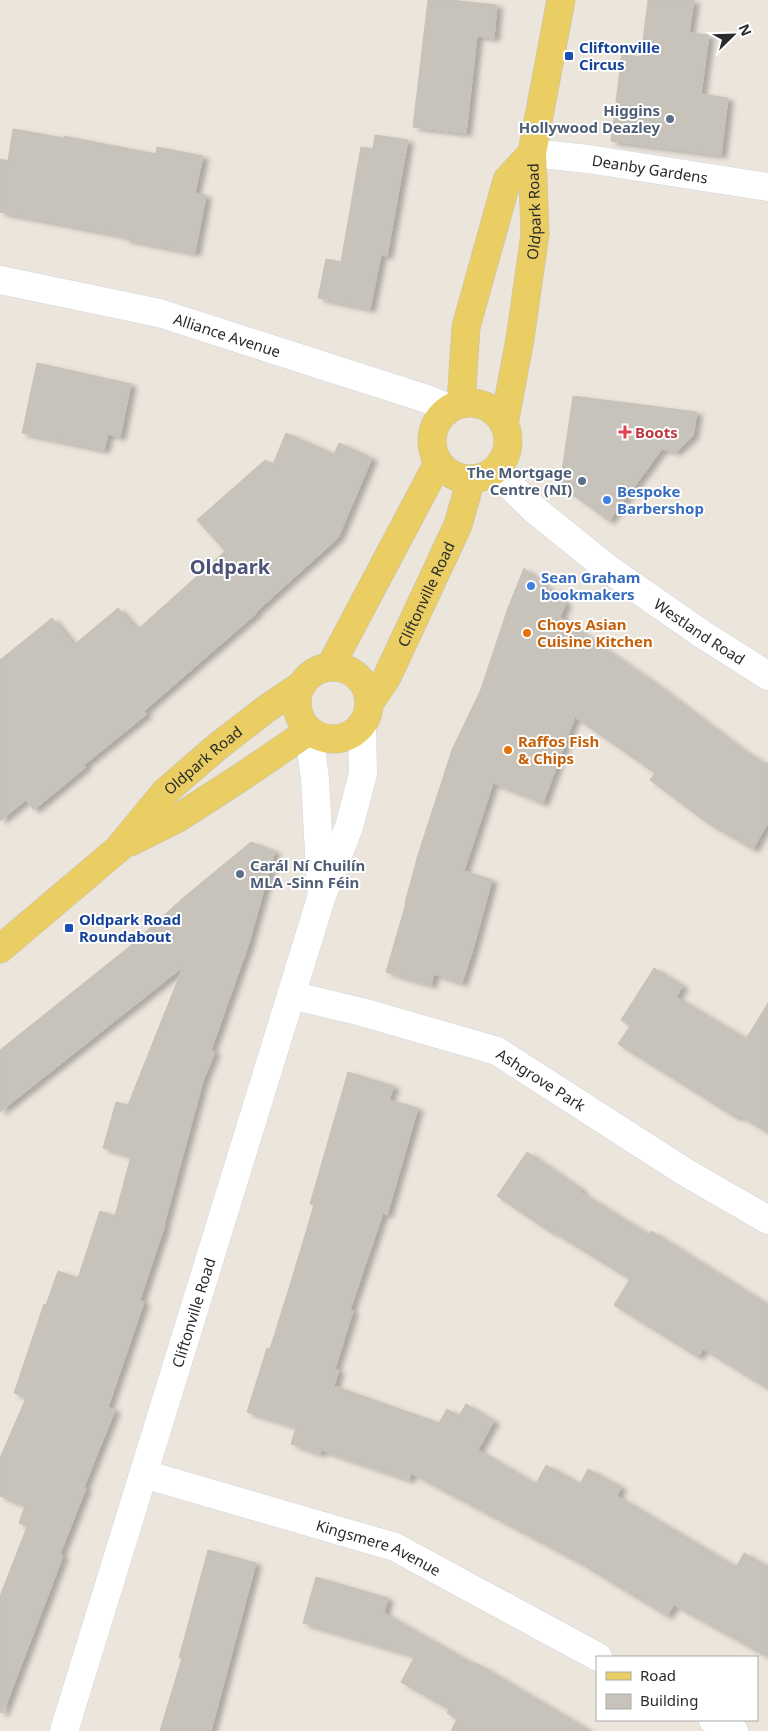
<svg xmlns="http://www.w3.org/2000/svg" width="768" height="1731" font-family="'Noto Sans',sans-serif">
	<style>
		.building { fill: #c7c3bb; stroke: #c7c1b6; filter: url(#shadow) }
		.lines { fill: none; stroke-linecap: round; stroke-linejoin: round }
		.minor-casing { stroke: #d2d5e2; stroke-width: 29 }
		.major-casing { stroke: #c3c3c3; stroke-width: 29 }
		.minor { stroke: #fff; stroke-width: 28 }
		.major { stroke: #eacd63; stroke-width: 28 }
		.transit-dot { fill: #1a4fb4; stroke: #fff; stroke-width: 2 }
		.service-dot { fill: #5c6f8a; stroke: #fff; stroke-width: 2 }
		.health-dot { fill: #e0444e; stroke: #fff; stroke-width: 2 }
		.shop-dot { fill: #3f7fe0; stroke: #fff; stroke-width: 2 }
		.food-dot { fill: #e8710a; stroke: #fff; stroke-width: 2 }
		.labels { text-anchor: middle; dominant-baseline: central; stroke-width: 4; stroke-linejoin: round; paint-order: stroke }
		.transit-label { font-size: 15px; font-weight: bold; fill: #164399; stroke: #fff; text-anchor: start }
		.service-label { font-size: 15px; font-weight: bold; fill: #4e5e75; stroke: #fff; text-anchor: end }
		.street-label { font-size: 15px; fill: #2a2a2a; stroke: #fff }
		.health-label { font-size: 15px; font-weight: bold; fill: #be3a42; stroke: #fff; text-anchor: start }
		.shop-label { font-size: 15px; font-weight: bold; fill: #366cbe; stroke: #fff; text-anchor: start }
		.food-label { font-size: 15px; font-weight: bold; fill: #c56008; stroke: #fff; text-anchor: start }
		.district-label { font-size: 20px; font-weight: bold; fill: #4c5378; stroke: #fff }
	</style>
	<defs>
		<filter id="shadow"><feDropShadow dx="5.5" dy="3" stdDeviation="2.5" flood-color="#0004"/></filter>
	</defs>
	<rect width="100%" height="100%" fill="#ebe5dc"/>
	<path class="building" d="M428,0H450L497,5L494,38L477,36L466,133L413,127Z
		M648,0H694L689,33L709,35L701,94L728,98L721,155L611,141L622,54L641,57Z
		M13,129L64,138V136L156,154L157,147L203,156L195,193L206,195L195,253L125,239V236L0,212V159L8,161Z
		M375,135L408,140L387,256L381,255L370,309L318,298L326,259L341,262L361,147L373,149Z
		M37,363L131,384L120,437L108,434L104,450L22,433Z
		M573,396L697,412L693,436L676,452L662,449L609,521L560,485Z
		M286,433L334,454L339,443L372,458L338,538L256,612L257,613L144,711L147,714L84,765L86,767L34,810L26,800L0,821V660L52,618L74,645L118,608L137,630L225,551L197,520L265,460L273,464Z
		M524,568L566,603L560,617L661,688L747,753L768,765V823L753,849L709,824L650,780L655,773L575,717L543,803L493,783L464,871L492,880L473,949L462,983L434,974L431,985L386,972L406,903H405L418,855L452,750L481,689L508,608Z
		M251,842L275,851L248,946L211,1050L215,1052L203,1081L164,1225H165L140,1300L144,1302L108,1407L115,1410L84,1487L86,1488L60,1554L63,1556L3,1713L0,1712V1596L27,1527L19,1523L25,1506L0,1496V1458L26,1398L14,1393L44,1304L46,1305L58,1271L78,1278L100,1211L115,1216L131,1156L103,1148L109,1127L116,1102L128,1105L183,967L0,1112V1050L129,947L183,898Z
		M654,968L683,986L676,997L746,1039L768,1003V1133L739,1115L737,1118L618,1044L630,1026L621,1020Z
		M348,1072L394,1086L389,1100L418,1108L387,1215L383,1213L350,1310L353,1311L335,1369L339,1371L334,1386L439,1423L447,1409L459,1416L466,1404L494,1421L478,1450L536,1484L546,1465L580,1484L588,1469L621,1487L617,1496L736,1567L744,1553L768,1567V1657L674,1605L667,1616L580,1563L411,1473L409,1480L321,1450L320,1454L291,1444L296,1427L247,1412L267,1348L270,1349L294,1272L314,1205L310,1204Z
		M527,1152L582,1190L580,1192L649,1235L651,1231L768,1305V1389L703,1349L698,1357L614,1305L630,1279L553,1232L552,1233L497,1196Z
		M208,1550L256,1563L211,1731H160L182,1658H179Z
		M316,1577L388,1598L384,1613L475,1665L476,1663L590,1731H451L457,1719L447,1713L449,1709L401,1682L415,1656L303,1623Z"/>
	<g class="lines">
		<defs>
			<g id="minor">
				<path id="s1" d="M532,153L588,159L768,187"/>
				<path id="s2" d="M0,280L159,313L424,398L450,408"/>
				<path id="s3" d="M494,470L534,509L607,568L702,634L768,676"/>
				<path d="M309,731L315,780L321,889"/>
				<path id="s4" d="M291,995L362,1012L497,1051L685,1172L768,1220"/>
				<path id="s5" d="M144,1474L395,1547L598,1657"/>
				<path d="M713,1720L734,1731"/>
				<path id="s6" d="M64,1731L322,895L349,827L363,774L362,726"/>
			</g>
			<g id="major">
				<path d="M461,403L466,327L507,180L532,153"/>
				<circle cx="470" cy="441" r="38"/>
				<path id="s7" d="M504,424L520,339L535,234L532,153L561,0"/>
				<path d="M330,667L438,463"/>
				<circle cx="333" cy="703" r="36"/>
				<path id="s8" d="M369,704L387,677L458,525L471,479"/>
				<path d="M130,842L178,818L240,778L309,731"/>
				<path id="s9" d="M0,949L118,849L165,792L217,747L266,709L300,686"/>
			</g>
		</defs>
		<use href="#minor" class="minor-casing"/>
		<use href="#major" class="major-casing"/>
		<use href="#minor" class="minor"/>
		<use href="#major" class="major"/>
	</g>
	<g class="transit-dot">
		<rect x="564" y="51" width="10" height="10" rx="2.5"/>
		<rect x="64" y="923" width="10" height="10" rx="2.5"/>
	</g>
	<g class="service-dot">
		<circle cx="670" cy="119" r="5"/>
		<circle cx="582" cy="481" r="5"/>
		<circle cx="240" cy="874" r="5"/>
	</g>
	<path class="health-dot" d="M622.5 424.5h5v5h5v5h-5v5h-5v-5h-5v-5h5z"/>
	<g class="shop-dot">
		<circle cx="607" cy="500" r="5"/>
		<circle cx="531" cy="586" r="5"/>
	</g>
	<g class="food-dot">
		<circle cx="527" cy="633" r="5"/>
		<circle cx="508" cy="750" r="5"/>
	</g>
	<g class="labels">
		<g class="transit-label">
			<text x="579" y="47">Cliftonville<tspan x="579" dy="17">Circus</tspan></text>
			<text x="79" y="919">Oldpark Road<tspan x="79" dy="17">Roundabout</tspan></text>
		</g>
		<g class="service-label">
			<text x="660" y="110">Higgins<tspan x="660" dy="17">Hollywood Deazley</tspan></text>
			<text x="572" y="472">The Mortgage<tspan x="572" dy="17">Centre (NI)</tspan></text>
			<text x="250" y="865" text-anchor="start">Carál Ní Chuilín<tspan x="250" dy="17">MLA -Sinn Féin</tspan></text>
		</g>
		<g class="street-label">
			<text stroke="none"><textPath href="#s1" startOffset="119">Deanby Gardens</textPath></text>
			<text stroke="none"><textPath href="#s7" startOffset="215">Oldpark Road</textPath></text>
			<text stroke="none"><textPath href="#s2" startOffset="234">Alliance Avenue</textPath></text>
			<text stroke="none"><textPath href="#s8" startOffset="124">Cliftonville Road</textPath></text>
			<text stroke="none"><textPath href="#s3" startOffset="262">Westland Road</textPath></text>
			<text stroke="none"><textPath href="#s9" startOffset="278">Oldpark Road</textPath></text>
			<text stroke="none"><textPath href="#s4" startOffset="266">Ashgrove Park</textPath></text>
			<text stroke="none"><textPath href="#s6" startOffset="438">Cliftonville Road</textPath></text>
			<text stroke="none"><textPath href="#s5" startOffset="246">Kingsmere Avenue</textPath></text>
		</g>
		<g class="health-label">
			<text x="635" y="432">Boots</text>
		</g>
		<g class="shop-label">
			<text x="617" y="491">Bespoke<tspan x="617" dy="17">Barbershop</tspan></text>
			<text x="541" y="577">Sean Graham<tspan x="541" dy="17">bookmakers</tspan></text>
		</g>
		<g class="food-label">
			<text x="537" y="624">Choys Asian<tspan x="537" dy="17">Cuisine Kitchen</tspan></text>
			<text x="518" y="741">Raffos Fish<tspan x="518" dy="17">&amp; Chips</tspan></text>
		</g>
		<g class="district-label">
			<text x="230" y="566">Oldpark</text>
		</g>
	</g>
	<rect x="596" y="1656" width="162" height="65" fill="#ffffff" stroke="#aaaaaa"/>
	<rect x="606" y="1672" width="25" height="8" fill="#eacd63" stroke="#aaaaaa"/>
	<text x="640" y="1681" font-size="15" fill="#2a2a2a">Road</text>
	<rect x="606" y="1694" width="25" height="15" fill="#c7c3bb" stroke="#aaaaaa"/>
	<text x="640" y="1706" font-size="15" fill="#2a2a2a">Building</text>
	<g transform="translate(733 35) rotate(67)" stroke="#ffffff" stroke-width="4" paint-order="stroke">
	<path d="M0-4L9 19L0 12L-9 19Z" fill="#2a2a2a"/>
	<text y="-8" font-size="14" font-weight="bold" text-anchor="middle" fill="#2a2a2a">N</text>
	</g>
</svg>
